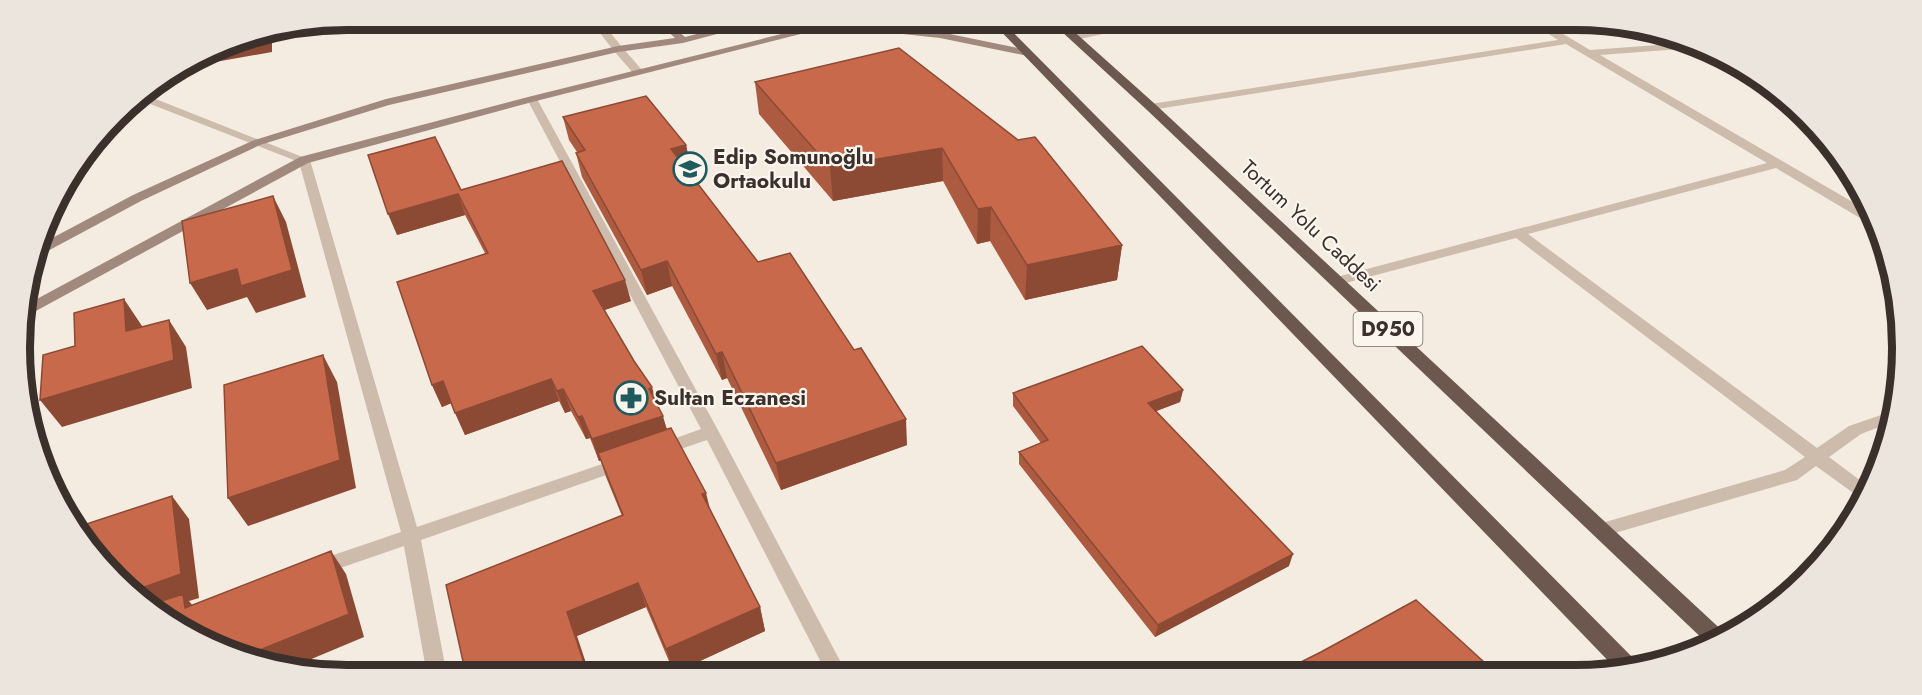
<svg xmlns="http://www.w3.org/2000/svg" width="1922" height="695" font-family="Jost,sans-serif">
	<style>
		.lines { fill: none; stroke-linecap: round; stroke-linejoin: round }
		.service { fill: #cdbbac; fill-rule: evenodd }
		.minor { fill: #cdbbac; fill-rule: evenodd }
		.secondary { fill: #a18a7d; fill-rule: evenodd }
		.trunk { fill: #6c584f; fill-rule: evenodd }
		.wall { fill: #ac5a40 }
		.shaded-wall { fill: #8c4a34 }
		.building { fill: #c8694b; stroke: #8c4a34; stroke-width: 1.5 }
		.labels { text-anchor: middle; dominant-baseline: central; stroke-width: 4.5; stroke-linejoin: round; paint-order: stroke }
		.shield { fill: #fbf5ee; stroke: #756b66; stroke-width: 1.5 }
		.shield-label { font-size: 20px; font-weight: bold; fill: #3b302b }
		.poi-label { font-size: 21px; font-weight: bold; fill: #3b302b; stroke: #fbf5ee; text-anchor: start }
		.street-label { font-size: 21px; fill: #3b302b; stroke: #fbf5ee }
		.rim { fill: none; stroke: #3b302b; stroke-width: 8 }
	</style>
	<rect width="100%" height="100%" fill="#f4ebe1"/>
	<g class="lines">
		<path class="service" d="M614,47H622L642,70V74H634L614,51Z"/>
		<path class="minor" d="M589,19H599L622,47V51H614Z
			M1151,19H1173L1075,40L1070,37L1075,34Z
			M1526,19H1538L1590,50L1685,43L1694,48L1600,55L1868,211L1871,222L1865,221L1776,168L1528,234L1817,448L1849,426L1893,411L1892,422L1861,434L1829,457L1869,487L1863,500L1816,466L1797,480L1601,537L1595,535L1592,530L1595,525L1785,470L1805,457L1516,238L1338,285L1331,281L1333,278L1767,163L1566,44L1151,110L1145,107L1151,104L1558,40Z
			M143,94L310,160L417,527L623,457L629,459L631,463L629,467L421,540L447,675H427L404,546L320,575L313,572L311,567L313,562L401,532L299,162L135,98Z
			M532,96L537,99L719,432L847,674H827L707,440L660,456L654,454L652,450L654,446L701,429L527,99Z
			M25,307L32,312L31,328L24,333L22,308Z"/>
		<path class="secondary" d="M665,19H675L671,25L685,37L755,19H773L683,43L618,52L389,105L260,145L141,201L44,253L38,254L41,244L133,195L252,141L386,99L618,46L675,38L661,25Z
			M842,19H860L536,101L308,163L23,318L22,307L300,157L528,97Z
			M884,26L940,32L1028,50L1033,53L1028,56L940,38L884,32L835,34L830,31L835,28Z"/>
		<path class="trunk" d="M989,19H1000L1641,666L1619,672Z
			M1048,19H1060L1155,104L1728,636L1709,645L1147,110Z"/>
	</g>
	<path class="wall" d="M899,48L1122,245L1117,280L1025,300L990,241L977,244L943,181L833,201L759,114L755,82Z
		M563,117L686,145L691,169L687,170L758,262L907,445L781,490L727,378L722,380L672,286L647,295L582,177L576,153L577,152L569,140Z
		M461,190L631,301L604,310L657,404L667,429L710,509L760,607L765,631L674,673L646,607L577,636L466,675L622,516L606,477L601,461H599L590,438L586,439L571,411L565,413L559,401L465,435L451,403L442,407L432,385L485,253L465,215L397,235Z
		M1183,390L1180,402L1156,411L1289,566L1155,637L1019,464V452L1041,443L1013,406V393Z"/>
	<path class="shaded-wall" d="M272,34V52L198,65L196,61L222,44Z
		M686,145L691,169L676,173L671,149Z
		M942,148L943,181L833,201L830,167Z
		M458,194L465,215L397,235L388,214Z
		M273,196L286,222L306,297L256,313L247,297L207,310L190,283Z
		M991,207L990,241L977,244L978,209Z
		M1122,245L1117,280L1025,300L1027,265Z
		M667,261L672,286L647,295L641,270Z
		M625,280L631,301L599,312L593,291Z
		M124,299L142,326L145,359L126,331Z
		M169,320L186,347L192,388L62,427L40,400Z
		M722,352L727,378L722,380L716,354Z
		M323,355L337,382L356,488L248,526L228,498Z
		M551,379L559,401L465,435L455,413Z
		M443,381L452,403L442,407L432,385Z
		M652,387L658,409L649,389Z
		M563,389L571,411L565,413L557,391Z
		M1183,390L1180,402L1146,415L1148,403Z
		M582,416L590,438L586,439L578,417Z
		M663,416L669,438L598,453L601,461H599L592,439Z
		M906,419L907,445L781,490L776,463Z
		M706,493L712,517L702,494Z
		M172,496L189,519L199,598L189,601L202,617L158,612L137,591Z
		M331,551L346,574L364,637L290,668L263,664L245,656Z
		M1293,554L1289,566L1155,637L1158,625Z
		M638,583L646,607L577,636L590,675H588L567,612Z
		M760,607L765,631L674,673L666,649Z"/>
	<path class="building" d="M899,48L1018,140L1035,137L1122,245L1027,265L991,207L978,209L942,148L830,167L755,82Z
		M646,96L686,145L671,149L758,262L790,253L854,350L861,348L906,419L776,463L722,352L716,354L667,261L641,270L576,153L585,150L563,117Z
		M435,137L461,190L562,161L625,280L593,291L634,361L652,387L649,389L663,416L592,439L582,416L578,417L563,389L557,391L551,379L455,413L443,381L432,385L397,282L488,253L458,194L388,214L368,155Z
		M273,196L292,270L241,286L237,269L190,283L182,221Z
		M124,299L126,331L169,320L174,360L40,400L43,355L75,346L74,313Z
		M1142,346L1183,390L1148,403L1293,554L1158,625L1019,452L1048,440L1013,393Z
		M323,355L340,460L228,498L224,385Z
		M671,428L706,493L702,494L760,607L666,649L638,583L567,612L588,675H466L446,585L623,515L598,453Z
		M172,496L181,574L139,589L137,591L156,603L183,594L185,608L331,551L349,614L245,656L165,620L74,528Z
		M1416,600L1496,673H1279L1321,652Z"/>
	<defs>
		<symbol id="school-ring" viewBox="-11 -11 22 22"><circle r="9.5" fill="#fbf5ee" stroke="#1f5a5e" stroke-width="1.5"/><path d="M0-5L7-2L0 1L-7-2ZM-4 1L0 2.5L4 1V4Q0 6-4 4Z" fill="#1f5a5e"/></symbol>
		<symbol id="pharmacy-ring" viewBox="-11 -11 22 22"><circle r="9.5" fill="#fbf5ee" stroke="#1f5a5e" stroke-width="1.5"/><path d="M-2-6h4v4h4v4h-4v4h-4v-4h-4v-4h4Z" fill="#1f5a5e"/></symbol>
	</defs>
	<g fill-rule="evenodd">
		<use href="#school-ring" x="671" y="150" width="38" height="38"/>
		<use href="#pharmacy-ring" x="612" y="379" width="38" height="38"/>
	</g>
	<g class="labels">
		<rect class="shield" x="1353.5" y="312" width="69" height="34" rx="4.5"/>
		<g class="shield-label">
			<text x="1388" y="329">D950</text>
		</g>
		<g class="poi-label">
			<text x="713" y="157">Edip Somunoğlu<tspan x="713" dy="24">Ortaokulu</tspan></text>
			<text x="654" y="398">Sultan Eczanesi</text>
		</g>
		<g class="street-label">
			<text transform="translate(1311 226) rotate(43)">Tortum Yolu Caddesi</text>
		</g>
	</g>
	<path d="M0 0H1922V695H0ZM347 30H1575A317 317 0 0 1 1892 347V348A317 317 0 0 1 1575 665H347A317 317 0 0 1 30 348V347A317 317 0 0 1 347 30Z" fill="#ece5de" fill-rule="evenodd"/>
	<path class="rim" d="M347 30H1575A317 317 0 0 1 1892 347V348A317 317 0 0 1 1575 665H347A317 317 0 0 1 30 348V347A317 317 0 0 1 347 30Z"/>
</svg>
